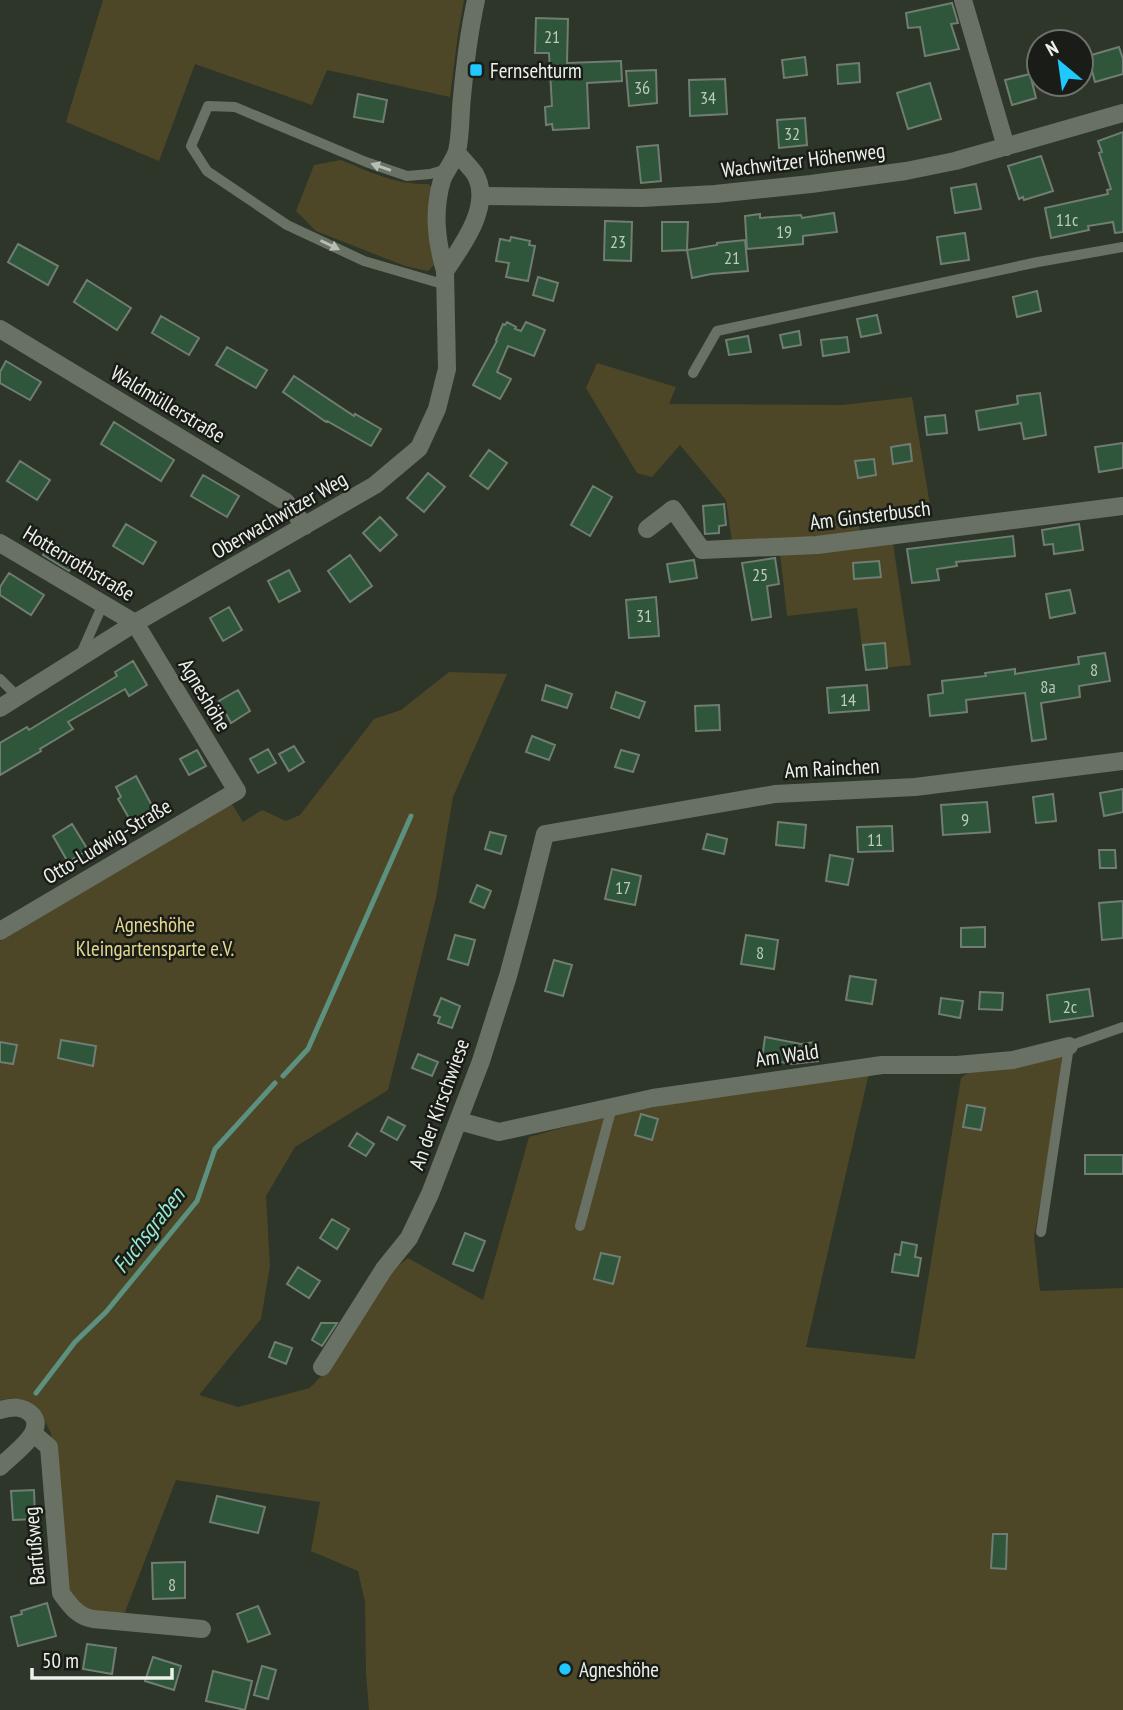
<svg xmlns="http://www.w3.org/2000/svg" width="1123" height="1710" font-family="'PT Sans Narrow',sans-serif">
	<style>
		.green { fill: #4d4727 }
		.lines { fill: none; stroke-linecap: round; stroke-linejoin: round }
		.stream { stroke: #5c907f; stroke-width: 5 }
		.building { fill: #2f553b; stroke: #707d73; stroke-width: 2 }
		.lane { stroke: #697164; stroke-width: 10 }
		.street { stroke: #697164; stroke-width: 18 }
		.secondary { stroke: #697164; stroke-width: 18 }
		.oneway { fill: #b8beb4 }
		.poi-dot { fill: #20c9fd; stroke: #191c17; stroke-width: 2.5 }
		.labels { text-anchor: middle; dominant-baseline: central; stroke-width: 5; stroke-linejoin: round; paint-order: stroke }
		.number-label { font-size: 18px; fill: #bdcabe }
		.poi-label { font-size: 21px; fill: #ecf1e9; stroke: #191c17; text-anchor: start }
		.street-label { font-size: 21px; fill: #ecf1e9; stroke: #191c17 }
		.park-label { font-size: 21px; fill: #e5d790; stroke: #191c17 }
		.water-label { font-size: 23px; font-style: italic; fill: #96eace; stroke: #191c17 }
	</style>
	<rect width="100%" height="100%" fill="#2e362a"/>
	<path class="green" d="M103,0H464L458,34L450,97L327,70L312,105L195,64L159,161L66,122Z
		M341,160C370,172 396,185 428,184L433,188L431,225L434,265L428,271L405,266L316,231L296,211L314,165Z
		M597,363L676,387L669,404L842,405L912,397L932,517L859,525L860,535L732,542L726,500L680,445L652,477L637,473L586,388Z
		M893,543L911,665L865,670L857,608L787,616L780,553Z
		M449,672L507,674L453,797L436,898L388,1090L295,1147L266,1196L270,1266L261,1319L199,1395L238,1407L310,1388L326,1371L392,1271L408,1258L483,1300L529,1137L602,1117L670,1104L869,1073L806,1347L915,1359L961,1078L969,1072L1063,1053L1050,1149L1034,1237L1040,1291L1123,1288V1710H369L366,1674L365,1602L358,1571L311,1551L320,1502L176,1480L125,1612L107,1617L85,1609L65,1589L51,1433C40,1410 29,1393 0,1400V941L232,804L243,822L262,810L286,821L300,815L374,719L401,710Z"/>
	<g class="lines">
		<path class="stream" d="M283,1076L308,1049L411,816
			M36,1393L75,1342L106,1312L197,1201L215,1149L275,1083"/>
	</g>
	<path class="building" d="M952,3L958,23L951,24L959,49L925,56L920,27L908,28L906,13Z
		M536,18L568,19L567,63L621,61L622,81L587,83L589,128L553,130L552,124L546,125L545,107L552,106L549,53H535Z
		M1119,47L1123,59V74L1095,82L1088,56Z
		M805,57L807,75L784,78L782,60Z
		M859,63L860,82L838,84L837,65Z
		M656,70L657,103L629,106L626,71Z
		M1030,74L1036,98L1012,105L1005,80Z
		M725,79L727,114L690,116L689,80Z
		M930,83L941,119L908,129L897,93Z
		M358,94L387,100L383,122L354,117Z
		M805,118L807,145L779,148L777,120Z
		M1123,132V232L1115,233L1113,222L1088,226L1089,230L1051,238L1045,208L1108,194L1107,190L1111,189L1099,153L1102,152L1098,141Z
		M658,145L661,181L641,183L637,147Z
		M1041,156L1053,191L1024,200L1023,197L1019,199L1008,166Z
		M976,184L981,209L955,213L951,188Z
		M834,213L837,232L803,236V244L747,249L745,216L760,214V218L801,215L802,218Z
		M605,221L632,222L631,261L604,260Z
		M662,222H688L687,250L662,251Z
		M965,233L969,260L941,264L937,237Z
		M511,237L530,241L529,245L535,246L528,281L506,277L509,263L496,261L500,239L510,241Z
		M745,240L748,271L711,274L692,278L687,250L717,245V243Z
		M18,244L58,266L48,285L8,262Z
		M538,277L558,283L553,301L533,295Z
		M87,280L131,308L117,330L74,302Z
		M1037,291L1041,311L1017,317L1013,297Z
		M877,315L881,333L861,337L857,319Z
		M161,316L199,338L189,355L152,333Z
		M507,322L516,327L515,329L521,331L526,322L545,330L534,356L508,346L497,372L511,379L500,399L473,385L497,341L496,340L503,324L505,325Z
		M799,331L801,345L783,348L780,335Z
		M748,336L751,352L729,355L726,340Z
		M847,337L849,352L823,356L821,340Z
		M227,347L267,370L256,388L216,365Z
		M6,361L41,382L30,400L0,383V372Z
		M294,376L354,416L355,414L381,429L371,446L327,421L326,422L283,392Z
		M1040,393L1046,435L1024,439L1021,423L979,430L976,411L1018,404L1017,396Z
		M945,415L947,433L927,435L925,417Z
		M114,422L174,460L161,481L101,444Z
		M1123,443V468L1099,472L1095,447Z
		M910,444L912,461L893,464L891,447Z
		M489,450L507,463L488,489L470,476Z
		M874,459L876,475L858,478L855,461Z
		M20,461L50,480L37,500L7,481Z
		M428,473L445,487L424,512L407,498Z
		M203,475L239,496L227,517L191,496Z
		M593,486L612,497L590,536L571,525Z
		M724,504L726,525L719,526V533L705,534L703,506Z
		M380,517L397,535L380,551L363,533Z
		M126,524L156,542L143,564L113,546Z
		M1079,524L1083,550L1054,554L1053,544L1044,545L1042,530Z
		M1013,536L1015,556L956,562L957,566L937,569L939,580L912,583L907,549Z
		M51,541L78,557L69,571L43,555Z
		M350,555L372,586L350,602L328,571Z
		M775,558L779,584L767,586L771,617L752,620L742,563Z
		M694,560L697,578L670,582L667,564Z
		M879,561L881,577L854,579L853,563Z
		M289,570L300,591L279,602L268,581Z
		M9,573L44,595L31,615L0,595V587Z
		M1070,590L1075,613L1050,618L1046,594Z
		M656,597L659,636L629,638L626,600Z
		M229,607L242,630L223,641L210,618Z
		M885,643L887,668L866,670L863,645Z
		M1105,653L1110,681L1079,686L1080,697L1041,703L1046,739L1032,741L1025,693L966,700L967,712L930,716L928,695L943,693L942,681L986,676L985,673L1015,669V674L1079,664L1078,657Z
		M133,661L147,685L129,696L125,689L68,722L73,729L40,749L41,751L0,775V743L27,727L29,730L117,676L115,672Z
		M546,685L572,694L567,708L542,700Z
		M867,685L869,710L829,713L827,688Z
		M238,690L250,711L231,723L219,701Z
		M616,692L645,702L639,718L611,708Z
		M719,705L720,730L696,731L695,706Z
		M532,736L555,745L549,760L526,752Z
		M294,746L304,762L289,771L279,754Z
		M268,749L276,763L258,773L250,759Z
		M197,750L206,766L189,775L180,759Z
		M621,750L639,755L633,772L615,767Z
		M136,776L156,813L133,825L118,799L121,797L116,787Z
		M1123,789V812L1104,816L1100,793Z
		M1053,794L1056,821L1036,823L1033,797Z
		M987,802L990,832L943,835L941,805Z
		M778,822L806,825L804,848L776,845Z
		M72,824L88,850L68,862L53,836Z
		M892,826L893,851L858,852L857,827Z
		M490,832L506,836L501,854L485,849Z
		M707,834L727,839L724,854L703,849Z
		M1099,850H1115L1116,868H1100Z
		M830,855L853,859L848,885L826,881Z
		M612,869L641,876L635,905L605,899Z
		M477,885L491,891L484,908L470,902Z
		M1123,901V938L1102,940L1099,903Z
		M985,927V947H961V928Z
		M455,935L475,940L468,965L448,959Z
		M746,935L778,940L774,969L741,964Z
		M554,960L572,965L563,996L545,991Z
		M850,976L876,980L872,1004L846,1000Z
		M1089,989L1093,1016L1050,1022L1047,995Z
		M980,992L1003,993L1002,1010L979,1009Z
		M441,998L460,1006L452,1028L438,1023L440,1017L434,1015Z
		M941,998L963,1001L960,1018L939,1014Z
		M765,1037L801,1044L816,1042L818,1061L792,1064L762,1059Z
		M61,1040L96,1046L93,1066L58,1058Z
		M0,1042L17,1045L13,1064L0,1062Z
		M418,1054L438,1062L432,1076L412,1068Z
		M967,1105L985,1108L981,1130L963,1127Z
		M641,1114L658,1119L652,1140L635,1135Z
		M388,1117L405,1126L397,1140L381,1131Z
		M357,1133L374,1144L366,1156L349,1146Z
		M1085,1155H1123V1174H1085Z
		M332,1219L349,1229L337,1249L320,1238Z
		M465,1233L485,1241L473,1271L453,1264Z
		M902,1242L917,1245L915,1257L921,1258L918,1276L892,1272L895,1254L900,1255Z
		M601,1253L620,1257L613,1284L594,1279Z
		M298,1267L320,1281L309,1298L287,1284Z
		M321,1323H337L322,1346L312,1340Z
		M275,1342L292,1348L286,1364L269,1357Z
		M34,1490L35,1519L13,1520L11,1491Z
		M217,1496L265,1507L258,1533L210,1522Z
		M993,1534H1007L1006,1569L991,1568Z
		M185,1562V1598L153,1599L152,1563Z
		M47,1603L56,1636L18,1646L11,1617L22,1614L21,1611Z
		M258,1606L270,1634L248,1642L237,1614Z
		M87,1644L116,1648L112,1674L83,1669Z
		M153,1657L181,1666L174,1690L145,1681Z
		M262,1666L276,1670L268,1699L254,1695Z
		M213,1671L252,1681L245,1710L206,1701Z"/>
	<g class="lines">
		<path class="lane" d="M446,285L364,261L287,225L207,171L191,146L208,106L235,107L366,162L407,176L430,174L447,169
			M693,373L717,331L1038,262L1123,247
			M80,656L103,604
			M0,679L17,696
			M580,1226L612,1107
			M1041,1232L1069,1046L1123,1027"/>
		<path class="street" d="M963,0L1006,147
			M481,196L642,198L715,194L811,184L906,171L955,161L1123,113
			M0,329L286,502L305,526
			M647,529L673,509L702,550L817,545L1123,506
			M0,543L135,623L237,791L0,931
			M0,708L135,623L375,485L419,448L437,409L447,369L445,271
			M459,1121L499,1132L653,1098L882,1065H957L1013,1060L1069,1046
			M322,1367L384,1269L409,1238L430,1194L481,1061L508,976L527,906L545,834L775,794L915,787L1123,761
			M0,1410C12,1407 22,1405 32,1415C47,1432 11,1455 0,1467
			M34,1434L49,1447L61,1593C70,1605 77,1616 93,1619L202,1629"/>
		<path class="secondary" d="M445,271C436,240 433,211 442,180C446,170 454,161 457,151C461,135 460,114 462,97C465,64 469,32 476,0
			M445,271C462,246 493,205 475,174C470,167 463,160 457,153"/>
	</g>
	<defs><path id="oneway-solid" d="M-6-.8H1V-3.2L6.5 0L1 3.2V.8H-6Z" transform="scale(1.75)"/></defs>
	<g class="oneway">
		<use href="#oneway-solid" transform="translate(381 167) rotate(-161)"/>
		<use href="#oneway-solid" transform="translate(330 245) rotate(26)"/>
	</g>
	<g class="poi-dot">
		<rect x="469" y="63" width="14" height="14" rx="3.5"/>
		<circle cx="565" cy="1669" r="7"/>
	</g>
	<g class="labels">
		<g class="number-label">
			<text x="552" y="36">21</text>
			<text x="642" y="87">36</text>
			<text x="708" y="97">34</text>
			<text x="792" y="133">32</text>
			<text x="1067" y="219">11c</text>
			<text x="784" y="231">19</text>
			<text x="618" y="241">23</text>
			<text x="732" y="257">21</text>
			<text x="760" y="574">25</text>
			<text x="644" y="615">31</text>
			<text x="1094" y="669">8</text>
			<text x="1048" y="686">8a</text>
			<text x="848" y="699">14</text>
			<text x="965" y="819">9</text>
			<text x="875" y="839">11</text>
			<text x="623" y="887">17</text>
			<text x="760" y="952">8</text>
			<text x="1070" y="1006">2c</text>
			<text x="172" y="1584">8</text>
		</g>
		<g class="poi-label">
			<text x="490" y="70">Fernsehturm</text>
			<text x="579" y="1669">Agneshöhe</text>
		</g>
		<g class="street-label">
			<text transform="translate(803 160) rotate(-7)">Wachwitzer Höhenweg</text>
			<text transform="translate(168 404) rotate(31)">Waldmüllerstraße</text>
			<text transform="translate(279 515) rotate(-30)">Oberwachwitzer Weg</text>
			<text transform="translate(870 515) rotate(-7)">Am Ginsterbusch</text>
			<text transform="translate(79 563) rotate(31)">Hottenrothstraße</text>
			<text transform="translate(205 695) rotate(59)">Agneshöhe</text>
			<text transform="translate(832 768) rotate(-3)">Am Rainchen</text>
			<text transform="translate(107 841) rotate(-31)">Otto-Ludwig-Straße</text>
			<text transform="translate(787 1055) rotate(-8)">Am Wald</text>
			<text transform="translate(439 1104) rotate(-70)">An der Kirschwiese</text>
			<text transform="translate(34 1546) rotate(-95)">Barfußweg</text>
		</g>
		<g class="park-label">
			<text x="155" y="924">Agneshöhe<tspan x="155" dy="24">Kleingartensparte e.V.</tspan></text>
		</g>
		<g class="water-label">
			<text transform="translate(148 1230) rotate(-52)">Fuchsgraben</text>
		</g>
	</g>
	<g transform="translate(1060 63) rotate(331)"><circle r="33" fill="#191c17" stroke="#6d716b" stroke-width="2"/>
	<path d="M0-5L12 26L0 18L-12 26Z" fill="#20c9fd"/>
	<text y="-10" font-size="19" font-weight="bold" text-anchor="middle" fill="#ecf1e9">N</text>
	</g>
	<path d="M32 1668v10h140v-10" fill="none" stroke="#ecf1e9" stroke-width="3.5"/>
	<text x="42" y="1668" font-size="21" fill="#ecf1e9" stroke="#191c17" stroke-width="5" paint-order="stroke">50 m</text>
</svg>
